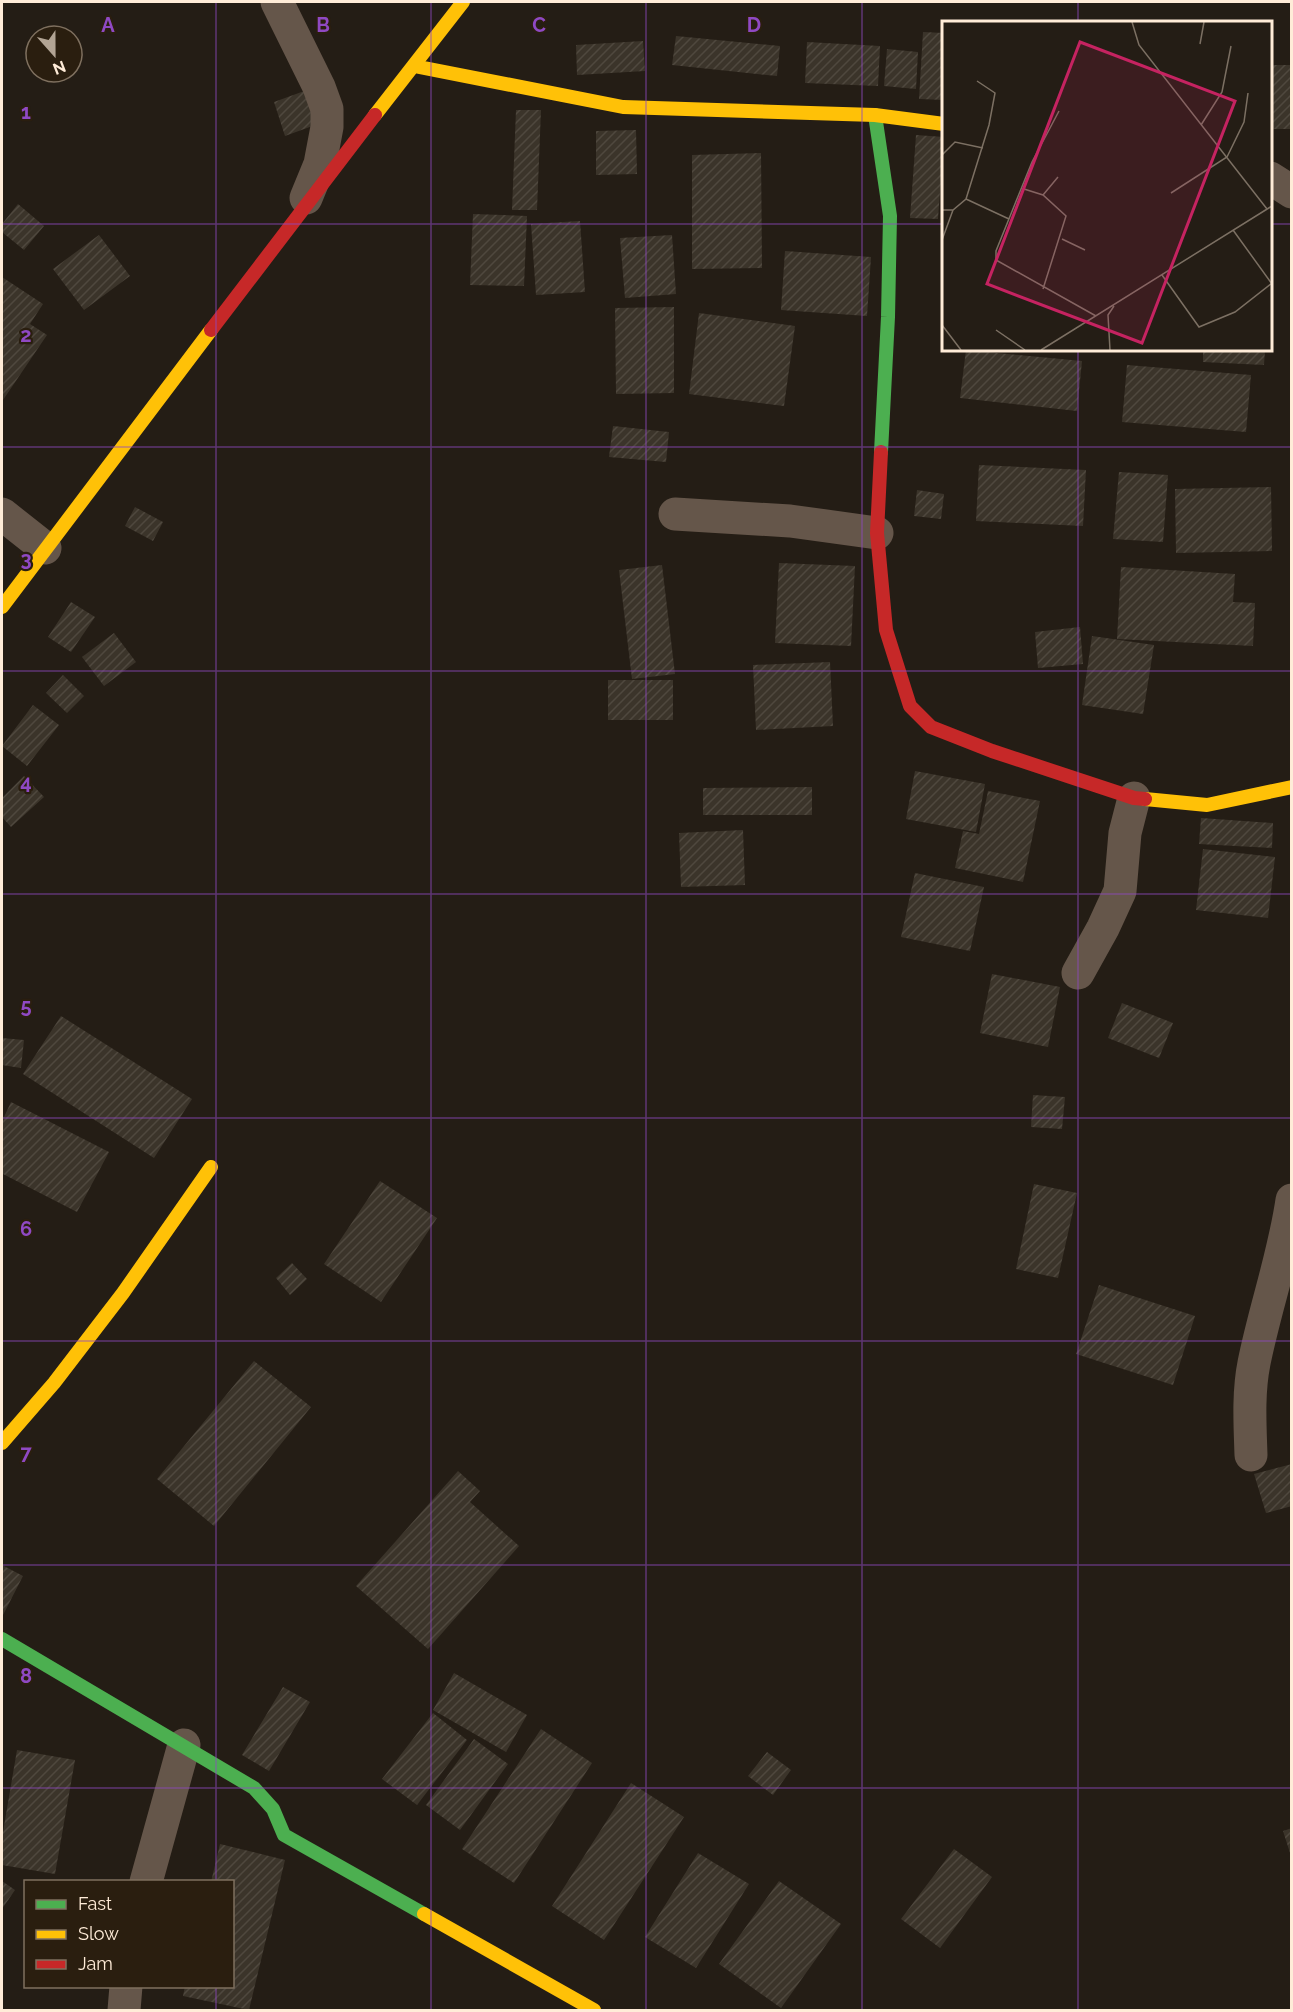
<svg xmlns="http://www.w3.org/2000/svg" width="1293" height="2012" font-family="Raleway,sans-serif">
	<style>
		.building { fill: url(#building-hatch) }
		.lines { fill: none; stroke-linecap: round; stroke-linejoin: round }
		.street { stroke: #65564a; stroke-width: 33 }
		.fast { stroke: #4caf50; stroke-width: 14 }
		.slow { stroke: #ffc107; stroke-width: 14 }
		.jam { stroke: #c62828; stroke-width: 14 }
		.grid { fill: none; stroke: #8f49c3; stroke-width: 1.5; stroke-opacity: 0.55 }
		.inset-road { fill: none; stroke: #7c7063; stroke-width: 1.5 }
		.view { fill: #c52361; fill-opacity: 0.15; stroke: #c52361; stroke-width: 3 }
		.inset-edge { fill: none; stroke: #ffecd8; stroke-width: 3 }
		.grid-label { font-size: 20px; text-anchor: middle; font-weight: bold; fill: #8f49c3; stroke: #2a1e0f; stroke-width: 4.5; stroke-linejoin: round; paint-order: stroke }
	</style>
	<defs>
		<pattern id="building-hatch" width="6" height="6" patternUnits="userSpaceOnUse" patternTransform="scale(1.5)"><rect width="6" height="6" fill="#3b342a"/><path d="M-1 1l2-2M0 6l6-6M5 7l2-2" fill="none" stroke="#4f483e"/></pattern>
	</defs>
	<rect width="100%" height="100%" fill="#241d15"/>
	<path class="building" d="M923,32L944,33V100L919,99Z
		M676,36L780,46L777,76L672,65Z
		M643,41L645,71L577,75L576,45Z
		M807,42L880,46L878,86L805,83Z
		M887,49L918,52L916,89L884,86Z
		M1270,65H1292V129H1270Z
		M307,90L318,124L285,136L274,102Z
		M516,110H541L537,210H512Z
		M636,130L637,174L596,175V131Z
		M916,135L944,137L938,219L910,218Z
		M761,153L762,268L692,269V155Z
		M18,204L44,226L24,250L2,232V224Z
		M473,214L527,216L524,286L470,285Z
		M580,221L585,292L536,295L531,224Z
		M99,235L130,276L84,310L53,269Z
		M672,235L676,294L625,298L620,238Z
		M785,251L871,257L867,316L781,310Z
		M2,277L43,304L30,324L47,335L3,400L2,399Z
		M674,307V393L616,394L615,308Z
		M699,313L795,326L784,406L689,394Z
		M966,350L1082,361L1077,411L960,398Z
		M1203,350H1265L1264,365L1203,362Z
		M1127,365L1251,375L1246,432L1122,422Z
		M613,426L669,432L666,462L609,457Z
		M979,465L1086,470L1083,526L976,521Z
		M1119,472L1168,475L1163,542L1113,539Z
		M1271,487L1272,551L1176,553L1175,489Z
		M917,490L944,494L941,519L914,516Z
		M135,507L163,522L153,541L125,526Z
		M779,563L855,566L851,646L775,643Z
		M662,565L675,674L632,679L619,570Z
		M1121,567L1235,574L1233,602L1255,603L1253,646L1117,639Z
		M71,602L95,617L71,652L48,637Z
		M1080,627L1083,664L1038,668L1035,632Z
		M114,633L136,662L104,686L82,657Z
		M1092,636L1154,645L1143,714L1082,705Z
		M830,662L833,726L756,730L753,665Z
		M63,675L84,696L67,713L46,693Z
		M608,680H673V720H608Z
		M33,705L59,725L27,766L2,746Z
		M915,771L985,784L976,832L906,819Z
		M24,776L44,797L11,827L2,817V798Z
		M812,787V815H703V788Z
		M988,791L1040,801L1023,882L955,868L963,831L979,834Z
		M1201,818L1273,823L1272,848L1199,844Z
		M743,830L745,885L681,887L679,833Z
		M1203,849L1275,857L1268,918L1196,910Z
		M915,873L984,887L970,951L901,937Z
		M992,974L1060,987L1048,1047L980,1033Z
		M1122,1003L1173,1023L1159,1058L1108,1038Z
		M61,1016L192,1099L154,1158L23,1074Z
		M2,1038L24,1040L21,1068L2,1065Z
		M1033,1095L1065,1097L1062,1129L1031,1127Z
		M11,1102L109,1152L77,1212L3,1174L2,1178V1116L4,1117Z
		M380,1181L437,1218L381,1302L324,1264Z
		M1034,1184L1077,1193L1058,1278L1016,1269Z
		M292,1263L307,1279L290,1295L276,1278Z
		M1099,1285L1195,1316L1173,1385L1076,1354Z
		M254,1361L311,1407L214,1526L157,1479Z
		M1292,1464V1506L1266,1513L1254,1474Z
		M458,1471L480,1491L470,1502L519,1546L428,1649L356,1586Z
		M2,1565L23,1576L2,1617Z
		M454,1673L527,1715L506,1752L433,1710Z
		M283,1687L310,1702L269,1771L242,1755Z
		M433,1713L467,1740L417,1805L382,1779Z
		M541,1729L592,1763L514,1883L462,1849Z
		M474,1739L508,1764L460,1830L426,1805Z
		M17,1750L75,1760L55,1874L2,1865V1838Z
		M767,1752L791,1770L773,1795L748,1776Z
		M631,1783L684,1817L604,1940L552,1906Z
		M1292,1828V1856H1291L1283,1831Z
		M220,1844L285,1860L249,2010L183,1996L185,1986H232V1882H211Z
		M954,1849L992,1877L940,1948L901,1919Z
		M698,1853L749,1884L696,1968L645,1937Z
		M2,1881L15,1890L2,1909Z
		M779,1881L841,1924L781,2008L719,1964Z"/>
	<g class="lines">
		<path class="street" d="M277,2L319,87L327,109V127L320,164L306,198
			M1270,178L1292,192
			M2,514L45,548
			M675,514L790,521L877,533
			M1078,973L1103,928L1120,891L1125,833L1134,798
			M1251,1455C1250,1425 1248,1393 1254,1363C1265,1308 1284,1256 1292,1200
			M146,1882L184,1745
			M124,2010L126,1986"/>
		<path class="fast" d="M875,115L890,216L888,317L881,452
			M2,1639L254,1788L273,1809L284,1835L424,1914"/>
		<path class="slow" d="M414,66L623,107L875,115L944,124
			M375,115L463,2
			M2,607L211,330
			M1145,799L1207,805L1292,787
			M2,1443L54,1383L123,1293L211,1167
			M424,1914L594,2010"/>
		<path class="jam" d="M211,330L375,115
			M881,452L877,533L886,630L910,706L931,727L992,751L1134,798L1145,799"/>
	</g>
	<path class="grid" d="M216,2V1882M431,2V2010M646,2V2010M862,2V2010M1078,2V22M2,224H944M1270,224H1292M1078,350V2010M2,447H1292M2,671H1292M2,894H1292M2,1118H1292M2,1341H1292M2,1565H1292M2,1788H1292M216,1986V2010"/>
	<g transform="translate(942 21)">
		<rect width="330" height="330" fill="#241d15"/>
		<path class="inset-road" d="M190,1L197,24L325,188M258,23L262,1M117,90L90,141L54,230V239L154,295M259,104L280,71L289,25M0,134L13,121L41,127M82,168L101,174L124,195L101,268M229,172L285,136L302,101L306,72M101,174L116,156M24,178L67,198M0,189H11L24,178L47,104L53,72L35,60M291,209L330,263M120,218L143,229M0,219L11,189M220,254L257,306L293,291L330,262M0,304L19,329M54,309L83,329M99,329L330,185M168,329L166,294L172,285"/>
		<path class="view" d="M138,21L293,80L200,322L45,263Z"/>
		<rect width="330" height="330" class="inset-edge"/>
	</g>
	<g class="grid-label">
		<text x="108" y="32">A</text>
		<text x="323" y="32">B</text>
		<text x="539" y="32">C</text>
		<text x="754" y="32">D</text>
		<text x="26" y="119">1</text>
		<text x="26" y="342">2</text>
		<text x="26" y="566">3</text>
		<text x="26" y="789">4</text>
		<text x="26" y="1013">5</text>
		<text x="26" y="1236">6</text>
		<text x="26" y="1460">7</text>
		<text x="26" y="1683">8</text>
	</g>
	<rect width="1293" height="2012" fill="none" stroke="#ffecd8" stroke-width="6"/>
	<rect x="24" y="1880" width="210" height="108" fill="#2a1e0f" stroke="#7f705f" stroke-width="1.5"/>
	<rect x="36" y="1900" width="30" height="9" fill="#4caf50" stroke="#7f705f" stroke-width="1.5"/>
	<text x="78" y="1910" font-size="18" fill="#ffecd8">Fast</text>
	<rect x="36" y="1930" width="30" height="9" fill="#ffc107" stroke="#7f705f" stroke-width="1.5"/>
	<text x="78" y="1940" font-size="18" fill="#ffecd8">Slow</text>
	<rect x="36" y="1960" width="30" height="9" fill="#c62828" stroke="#7f705f" stroke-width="1.5"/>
	<text x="78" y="1970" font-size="18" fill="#ffecd8">Jam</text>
	<g transform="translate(54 54) rotate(159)"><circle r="28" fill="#2a1e0f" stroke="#7f705f" stroke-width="1.5"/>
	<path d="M0-4.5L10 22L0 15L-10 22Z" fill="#b2a494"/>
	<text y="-9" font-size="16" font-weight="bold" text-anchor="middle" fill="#ffecd8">N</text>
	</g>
</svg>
